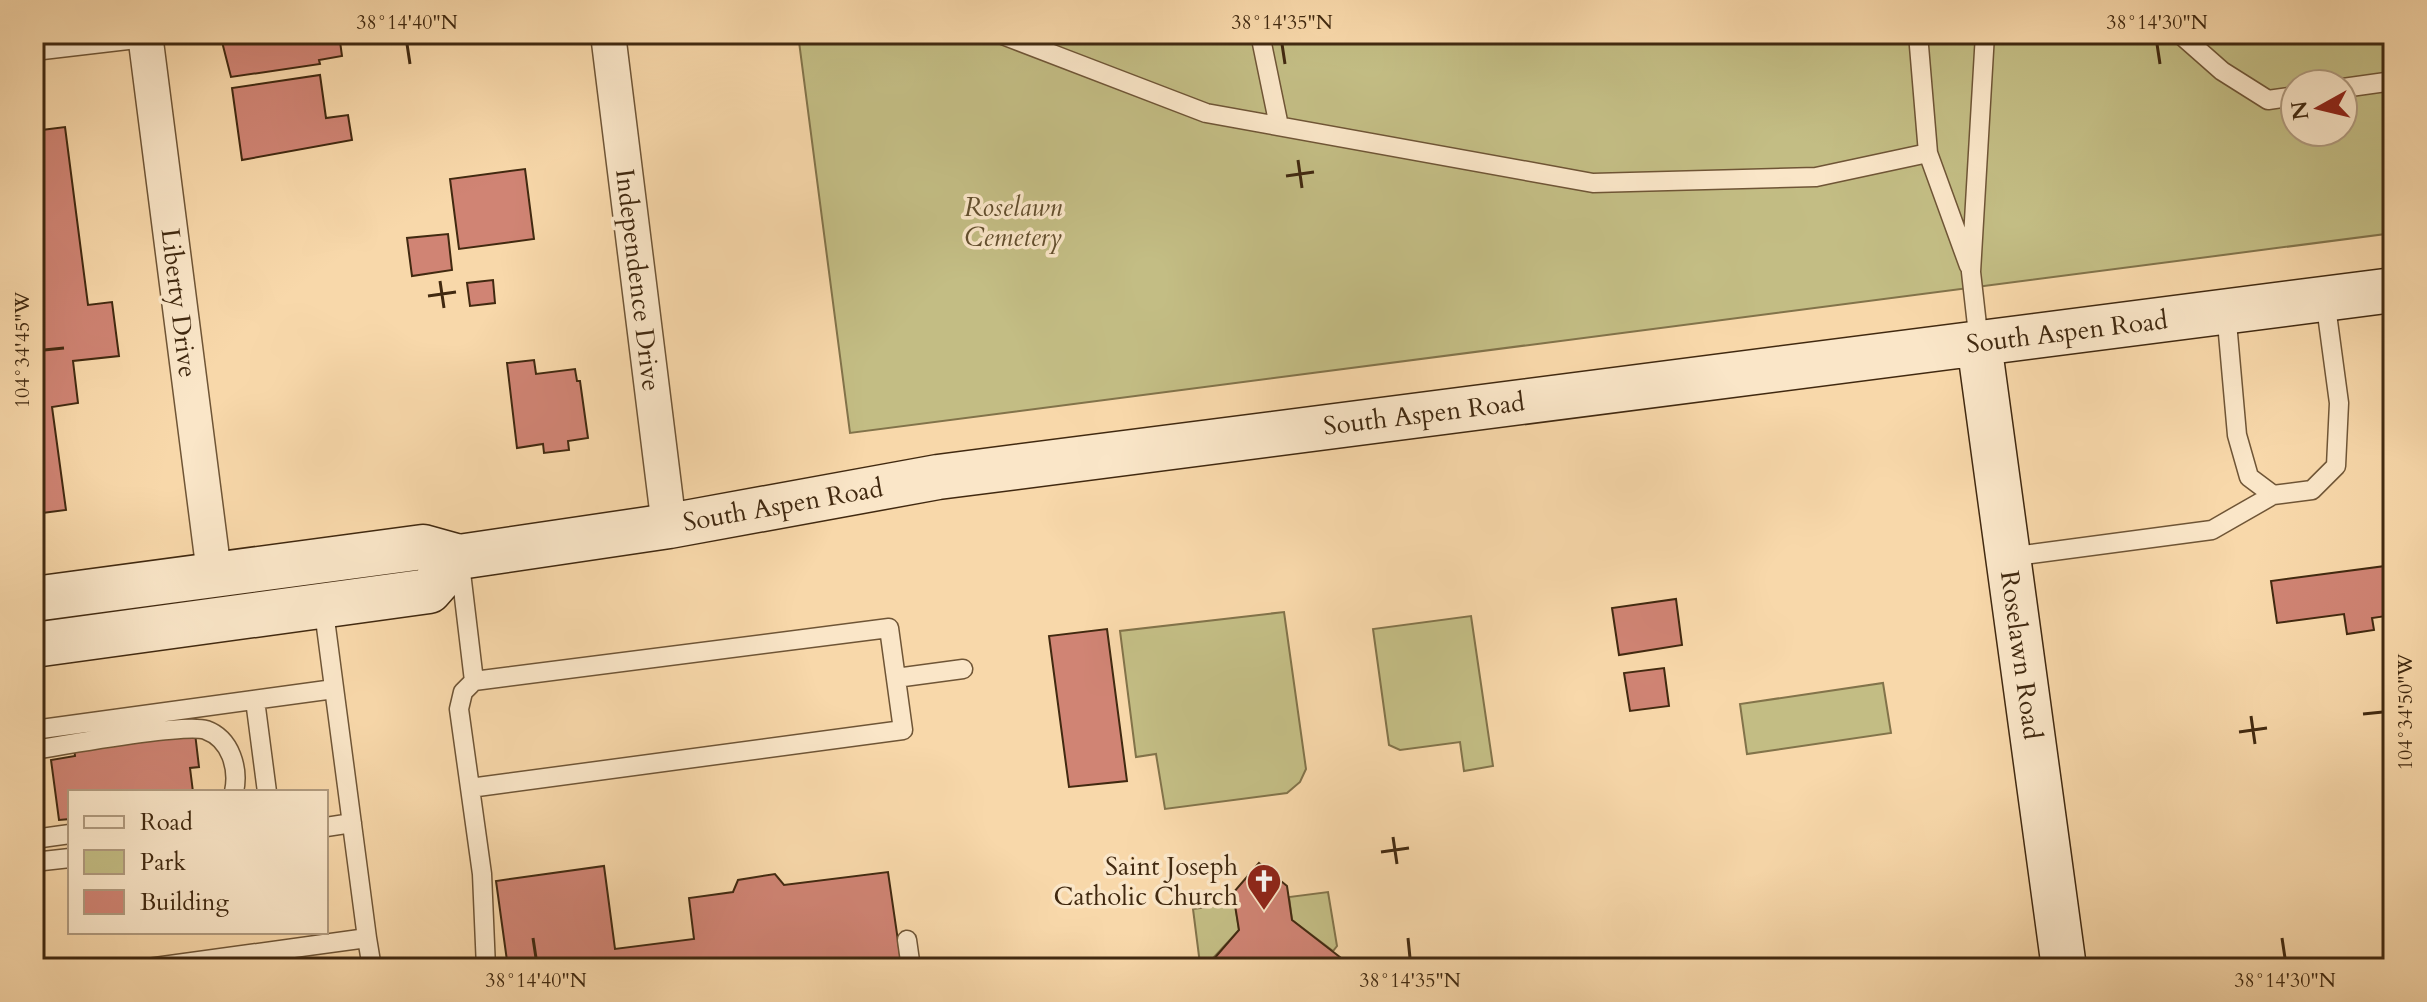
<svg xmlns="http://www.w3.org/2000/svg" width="2427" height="1002" font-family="Cardo,serif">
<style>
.green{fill:#c3bd84;stroke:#82734a;stroke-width:2;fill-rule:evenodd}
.building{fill:#d08474;stroke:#412910;stroke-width:2}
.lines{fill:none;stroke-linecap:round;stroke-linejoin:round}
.lane-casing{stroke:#6f5536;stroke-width:21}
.street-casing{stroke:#6f5536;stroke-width:37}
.secondary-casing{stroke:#412910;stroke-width:47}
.lane{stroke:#fae6c8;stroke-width:18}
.street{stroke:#fae6c8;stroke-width:34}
.secondary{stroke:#fae6c8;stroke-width:44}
.ticks{fill:none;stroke:#412910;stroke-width:3}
.labels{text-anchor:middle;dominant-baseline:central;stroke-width:7;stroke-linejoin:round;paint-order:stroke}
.park-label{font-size:26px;font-style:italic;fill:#624e2d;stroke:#fae6c8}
.street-label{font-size:26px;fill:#412910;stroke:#fae6c8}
.poi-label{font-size:26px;fill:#412910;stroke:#fae6c8;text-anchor:end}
.neatline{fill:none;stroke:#412910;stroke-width:3}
.ticks-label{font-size:20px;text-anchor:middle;fill:#412910}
</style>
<rect width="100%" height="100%" fill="#f8d8aa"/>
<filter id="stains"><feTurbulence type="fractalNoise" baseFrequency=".0025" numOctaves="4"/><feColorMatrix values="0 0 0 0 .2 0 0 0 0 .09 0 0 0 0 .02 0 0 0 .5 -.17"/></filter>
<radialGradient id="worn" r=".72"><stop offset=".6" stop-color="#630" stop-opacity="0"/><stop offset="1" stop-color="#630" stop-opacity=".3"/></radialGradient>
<path class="green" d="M798,34h1595v199l-1543,200zM2295,84h48v48h-48z
M1284,612l22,157 -6,13 -13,11 -122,16 -9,-55 -20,3 -16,-126z
M1471,616l22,150 -29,5 -4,-29 -60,8 -11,-5 -16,-116z
M1883,683l8,50 -144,21 -7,-50z
M1328,892l9,54 -4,5 -41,-31 -3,-23z
M1235,903l4,27 -35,38 -4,-4 -7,-55z"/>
<path class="building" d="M220,34h119l3,22 -23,4 1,4 -89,13z
M320,75l6,43 22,-3 4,25 -110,20 -10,-72z
M65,127l23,178 24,-3 7,54 -46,5 5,42 -26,4 14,103 -32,4v-383z
M525,169l9,70 -75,10 -9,-70z
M448,234l4,36 -40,6 -5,-38z
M493,280l2,23 -25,3 -3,-23z
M534,360l2,14 39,-5 2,12h3l8,57 -20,3 1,9 -25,3 -1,-9 -26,4 -10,-85z
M2393,565v50l-21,3 2,12 -27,4 -3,-20 -67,9 -6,-42z
M1676,599l6,46 -63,10 -7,-47z
M1107,629l20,152 -58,6 -20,-151z
M1664,668l5,38 -39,5 -6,-38z
M195,733l4,34 -9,1 3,24h-123v27l-11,1 -8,-60 24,-4 -1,-8z
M1259,863l28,23 5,34 62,48h-148l33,-38 -6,-37z
M604,866l11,83 79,-10 -5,-41 44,-6 5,-12 37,-6 9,11 104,-13 14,96h-394l-12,-87z"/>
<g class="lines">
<g class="lane-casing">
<path id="lane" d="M1000,34l206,79 387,70 223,-6 112,-24
M1260,34l19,92
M1918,34l10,119 41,113
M2180,34l42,37 46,29 27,-4
M34,51l111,-13
M2343,88l50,-7
M2226,311l11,124 12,42 24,18 39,-5 24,-24 3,-63 -14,-104
M1979,343l-8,-71 14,-238
M2008,557l204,-27 61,-35
M460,564l14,117
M323,604l44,334
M896,678l67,-9
M255,700l12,92
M34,730l300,-41
M34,750c31,-5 150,-27 172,-20 25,9 33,39 28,62
M470,788l433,-58 -14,-102 -415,53 -11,11 -4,17 23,165 4,94
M326,827l26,-4
M34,839l36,-5
M34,862l36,-4
M907,940l4,28
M148,968l219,-30 5,30"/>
</g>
<g class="street-casing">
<path id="street" d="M145,34l69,539
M608,34l61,492"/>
</g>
<g class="secondary-casing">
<path id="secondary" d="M1979,343l85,625
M34,599l389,-52 36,10 210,-31 269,-49 1455,-187
M34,645l395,-54 30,-34"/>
</g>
<use href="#lane" class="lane"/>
<use href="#street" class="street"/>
<use href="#secondary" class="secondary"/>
</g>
<path class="ticks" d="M407,44l3,20M1282,44l3,20M2157,44l3,20M1298,160l4,28M1286,176l28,-4M440,281l4,27M428,296l28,-4M44,350l20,-2M2363,714l20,-2M2251,716l4,28M2239,732l28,-4M1393,837l4,27M1381,852l28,-4M533,938l3,20M1408,938l2,20M2282,938l3,20"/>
<defs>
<g id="church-pin" transform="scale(1.8)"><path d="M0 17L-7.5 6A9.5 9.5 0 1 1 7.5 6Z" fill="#8f2418" stroke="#fae6c8"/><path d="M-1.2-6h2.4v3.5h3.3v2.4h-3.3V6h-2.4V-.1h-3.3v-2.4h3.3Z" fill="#fff"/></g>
</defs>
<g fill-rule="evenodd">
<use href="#church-pin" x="1264" y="881"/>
</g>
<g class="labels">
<g class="park-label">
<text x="1013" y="207">Roselawn<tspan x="1013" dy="30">Cemetery</tspan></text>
</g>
<g class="street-label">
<text transform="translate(638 280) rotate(83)">Independence Drive</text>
<text transform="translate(179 303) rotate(83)">Liberty Drive</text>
<text transform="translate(2067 332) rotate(-7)">South Aspen Road</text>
<text transform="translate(1424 414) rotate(-7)">South Aspen Road</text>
<text transform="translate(783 505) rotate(-10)">South Aspen Road</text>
<text transform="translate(2021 655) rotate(82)">Roselawn Road</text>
</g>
<g class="poi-label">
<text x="1238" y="866">Saint Joseph<tspan x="1238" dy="30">Catholic Church</tspan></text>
</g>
</g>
<rect width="2427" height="1002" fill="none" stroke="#f8d8aa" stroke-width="88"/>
<rect x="68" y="790" width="260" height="144" fill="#fae6c8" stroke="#b09a7e" stroke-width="2"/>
<rect x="84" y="816" width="40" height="12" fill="#fae6c8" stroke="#b09a7e" stroke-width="2"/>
<text x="140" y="830" font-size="24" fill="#412910">Road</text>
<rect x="84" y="850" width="40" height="24" fill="#c3bd84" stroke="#b09a7e" stroke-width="2"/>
<text x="140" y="870" font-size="24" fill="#412910">Park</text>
<rect x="84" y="890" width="40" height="24" fill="#d08474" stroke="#b09a7e" stroke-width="2"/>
<text x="140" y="910" font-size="24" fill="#412910">Building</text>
<g transform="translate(2319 108) rotate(262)"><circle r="38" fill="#fae6c8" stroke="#b09a7e" stroke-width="2"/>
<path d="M0-6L14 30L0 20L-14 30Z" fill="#8f2418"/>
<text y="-12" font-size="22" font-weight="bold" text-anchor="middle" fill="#412910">N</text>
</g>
<rect x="44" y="44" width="2339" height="914" class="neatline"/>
<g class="ticks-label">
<text x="407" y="29">38°14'40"N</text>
<text x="1282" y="29">38°14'35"N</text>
<text x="2157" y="29">38°14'30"N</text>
<text transform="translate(22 350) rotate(-90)" y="7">104°34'45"W</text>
<text transform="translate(2405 712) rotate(-90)" y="7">104°34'50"W</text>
<text x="536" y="987">38°14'40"N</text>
<text x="1410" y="987">38°14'35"N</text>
<text x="2285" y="987">38°14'30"N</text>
</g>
<rect width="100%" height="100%" filter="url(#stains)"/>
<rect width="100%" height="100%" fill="url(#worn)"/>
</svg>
